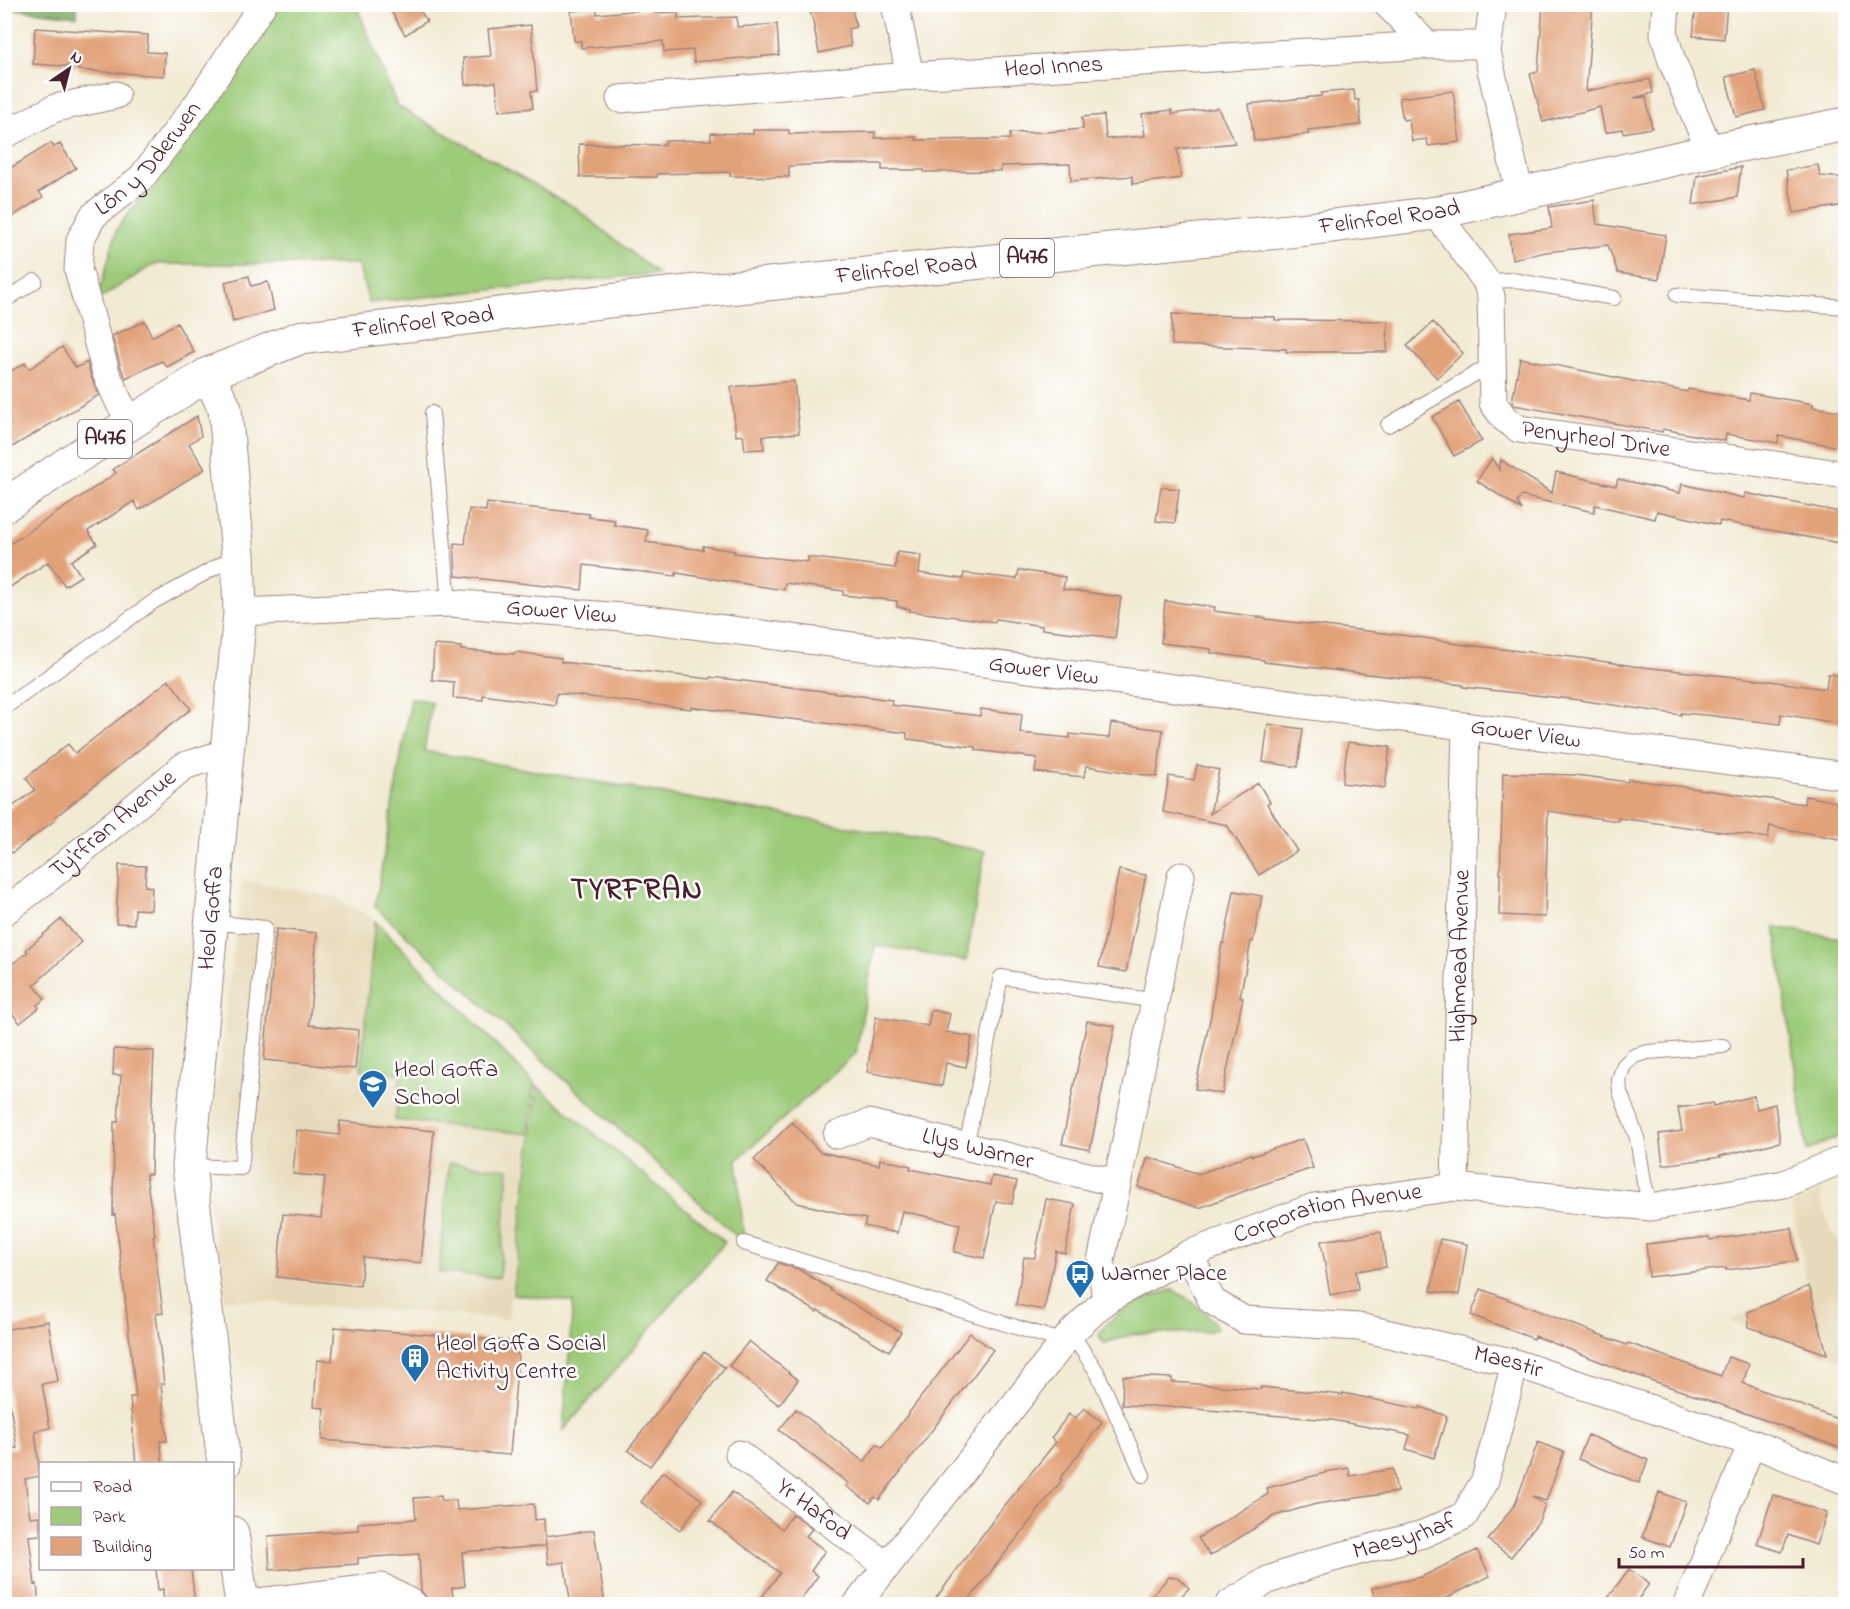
<svg xmlns="http://www.w3.org/2000/svg" width="1850" height="1609" font-family="'Indie Flower',sans-serif">
<style>
.built{fill:#e7daba}
.green{fill:#9dcb79;stroke:#747552;stroke-width:1.5}
.forest{fill:#7eaf69;stroke:#64674a;stroke-width:1.5}
.building{fill:#e2a279}
.lines{fill:none;stroke-linecap:round;stroke-linejoin:round}
.lane-casing{stroke:#9e847f;stroke-width:16}
.street-casing{stroke:#9e847f;stroke-width:29}
.secondary-casing{stroke:#9e847f;stroke-width:35}
.primary-casing{stroke:#9e847f;stroke-width:35}
.lane{stroke:#fff;stroke-width:14}
.street{stroke:#fff;stroke-width:27}
.secondary{stroke:#fff;stroke-width:33}
.primary{stroke:#fff;stroke-width:33}
.labels{text-anchor:middle;dominant-baseline:central;stroke-width:5;stroke-linejoin:round;paint-order:stroke}
.shield{fill:#fff;stroke:#80626b;stroke-width:1.5}
.shield-label{font-size:22px;font-weight:bold;fill:#4a1f2b}
.street-label{font-size:24px;fill:#4a1f2b;stroke:#fff}
.poi-label{font-size:24px;fill:#4a1f2b;stroke:#fff;text-anchor:start}
.district-label{font-size:30px;font-weight:bold;letter-spacing:1.5px;fill:#4a1f2b;stroke:#fff}
</style>
<rect width="100%" height="100%" fill="#fff"/>
<filter id="ink" filterUnits="userSpaceOnUse"><feTurbulence type="fractalNoise" baseFrequency=".0167" numOctaves="2"/><feDisplacementMap in="SourceGraphic" scale="12" xChannelSelector="R" yChannelSelector="G"/><feConvolveMatrix kernelMatrix="1 2 1 2 8 2 1 2 1" color-interpolation-filters="sRGB"/></filter>
<filter id="wash" filterUnits="userSpaceOnUse"><feTurbulence type="fractalNoise" baseFrequency=".008" numOctaves="4" result="noise"/><feDisplacementMap in="SourceGraphic" scale="24" xChannelSelector="R" yChannelSelector="G"/><feGaussianBlur stdDeviation="1.35" result="paint"/><feColorMatrix in="noise" values="0 0 0 0 0 0 0 0 0 0 0 0 0 0 0 0 0 1.4 0 .05"/><feComposite in="paint" operator="in"/></filter>
<g filter="url(#wash)">
<rect width="100%" height="100%" fill="#f2ead3"/>
<path class="built" d="M242,880l93,17 36,20 163,166 -26,236 -283,-20 -20,-115z
M1821,1190v11l10,31 14,14v115l-116,-41 79,-34 -17,-84z"/>
<path class="green" d="M281,4l75,1 41,101 177,101 84,67 -102,9 -187,20 -11,-39h-204l-57,36 20,-71 88,-119z
M411,698l21,4 -8,49 561,100 -19,110 -91,-16 -19,108 -119,107 7,83 -369,-336z
M375,921l159,162 -5,51 -134,-14 6,-46 -40,-5z
M1775,927l70,12v195l-38,17z
M537,1086l188,156 -162,189 10,-129 -60,-8z
M449,1163l60,6 -10,109 -60,-6z
M1172,1290c12,5 42,26 45,39l-10,3 -73,2 -29,9 -4,-3 -2,-6c15,-24 47,-37 73,-44z"/>
<path class="forest" d="M5,4l72,1v11l-72,-8z"/>
<g id="blocks">
<path class="building" d="M387,4h29l11,17 -22,14z
M808,4h43l5,23 -8,2 3,17 -32,7 -6,-32z
M1543,4h50l-7,87 64,-12 3,14 -19,5 12,-1 6,31 -29,5 -1,-4 -17,4 -5,-26 -57,15 -13,-48 8,-2z
M1696,4h31l-3,35 -31,-3z
M597,9v5l58,-5v4l23,-1v7l59,-2v10l40,-3 2,31 -85,7 -1,-12 -29,2 -1,-11 -82,7v-7h-7l-3,-30z
M531,25l6,66h-6l2,17 -34,3 -3,-29 -31,3 -2,-27 28,-2 -3,-27z
M35,28l113,7 -1,17 18,1 -1,23 -86,-6 1,-3 -46,-3z
M1755,70l10,40 -29,7 -10,-40z
M1354,90l1,10h4l2,25 -53,5 1,4 -55,7 -5,-37 72,-8v-3z
M1453,91l7,51 -32,4 -1,-7 -15,2 -3,-22 -6,1 -4,-22z
M1218,108l17,35 -58,6 4,29 -48,6 -1,-8 -61,5 -1,-17 -69,2v5l-77,1v-2h-42v-6h-51l-42,2v11l-59,-1v-4l-73,2v3h-77l-1,-33 86,1v-4l46,-1v-7l42,1v-4h36v4l86,-2v6l41,-1v3l94,-1v-6l36,-1 37,-3 -1,-12 22,-2 2,24 39,-3 -3,-22 30,-4v4z
M51,143l3,4 6,-3 16,24 -37,24 4,5 -39,25v-50z
M1818,165l2,11 25,2v27l-51,8 -8,-43z
M1741,167l-4,30 -44,8 4,-29z
M1594,200l3,24 69,11 -7,44 -41,-6 -10,-28 -62,7 -34,7 -3,-25 43,-6 -3,-21z
M249,276l2,10 17,-4 6,28 -41,12 -8,-40z
M1172,314l103,3v3l113,1 -1,31h-101v-3l-114,-4z
M145,321l7,16 25,-14 17,29 -27,15 -5,-6 -36,17 -5,-10 -9,-32z
M1433,322l30,31 -26,25 -30,-32z
M62,347l14,21 11,-6 5,17 7,16 -95,57v-77l21,-12 4,6z
M1520,358l167,34 1,-3 61,11 1,-7 63,11v3l32,5 -6,35 -60,-11 -1,7 -52,-9 -1,7 -62,-12 -1,3 -148,-27 -2,-3z
M794,381l5,52 -36,3 1,13 -19,1 -2,-15 -7,1 -5,-49z
M1459,402l23,39 -28,15 -22,-39z
M197,416l4,20 -12,8 16,25 -66,41 -5,-9 -46,30 9,13 -26,17 10,15 -16,10 -17,-24 -44,29v-43l112,-75 -3,-4z
M1492,458l7,12 2,-10 51,33 4,-21 60,14 2,-7 62,14 2,-9 62,14 1,-5 100,20v31l-125,-23 -1,4 -62,-14 -2,8 -60,-14 -1,7 -73,-16 -4,6 5,8 -45,-29z
M1161,487l18,2 -4,34 -19,-2z
M487,503l102,11v3l26,3 -1,5 34,5 -2,12 57,8v-4l32,5 -1,2 74,9v-5l87,11 2,-16 24,3 -2,18 44,6 1,-6 53,6 2,-9 46,7 -2,12 58,8 -6,41 -73,-9v-3l-46,-7 -1,3 -86,-11 1,-2 -13,-2v-6l-54,-6v-4l-58,-8 -1,7 -108,-17v3l-92,-11 -2,25 -126,-14 -2,-33 11,1 4,-35 17,2z
M1165,601l50,6 -1,4 52,7v1l159,19 25,4v1l131,15 52,8 130,14 63,9 2,-15 17,2v33l-2,15 -62,-10 -1,10 -74,-9 -25,-2v2l-102,-15 -116,-13v-2l-199,-23v-2l-53,-7v-4l-50,-6z
M434,645l27,2v3l53,4 1,-2 46,6v4l149,17v-2l26,3 156,20 -1,5 89,11 1,-7 41,5 -2,19 50,5v-4l39,4 2,-15 52,7 -6,47 -71,-11 -2,11 -49,-5 2,-14 -61,-8v-3l-69,-8v-6l-216,-26v2l-134,-16 -2,12 -72,-10v5l-30,-2 1,-16 -22,-2z
M169,680l22,29 -46,36 -91,73 1,2 -43,33 -8,-9v-31l31,-23 -9,-12 42,-34 7,9z
M1268,724l35,5 -5,38 -35,-5z
M1348,742l42,5 -5,41 -43,-5z
M1197,765l22,5 -9,44 48,-31 12,19 -3,2 30,47 -38,24 -32,-50 -64,-13 6,-36 25,4z
M1503,773l73,2 52,7v-3l176,25 1,-8 32,6v5l8,2v31l-75,-14 -2,12 -149,-20 -1,3 -70,-10 -3,106 -46,-2z
M119,865l27,1 -1,20 7,1 -1,23 -16,-1 -1,15 -18,-1z
M1119,870l27,5 -20,97 -27,-5z
M1234,891l28,5 -9,46 -2,-1 -11,56 3,1 -5,23 -16,73 -27,-5 16,-74 7,-50 4,-22h2z
M61,919l20,23 -47,43 11,14 -8,6 2,3 -19,15 -16,-19v-34l24,-18 -2,-2z
M276,929l41,4 -8,92 50,5 -4,39 -91,-9z
M931,1010l19,4 -4,18 26,5 -6,30 -20,-4 -4,23 -75,-14 9,-55 52,9z
M1087,1021l28,5 -25,124 -28,-6z
M114,1049l40,2 -3,72h1l-1,51h-5l9,62h-2l10,77 -7,1 8,70h-3l6,57h-7l3,23h-27l-6,-67h6l-16,-143 -5,-40 -2,1 1,-93h4l3,-47h-8z
M1754,1096l3,13 18,-5 5,38 -60,14 1,1 -58,8 -4,-31 23,-3 -4,-23 35,-5v3z
M340,1121l94,10 -13,132 -58,-6 -3,29 -83,-9 6,-63 38,4 4,-41 -32,-3 4,-44 42,5z
M792,1122l28,30 59,13 1,-6 31,7 -1,3 80,16 2,-9 25,5 -5,23 -16,-3 -12,57 -30,-6 6,-28 -58,-13 -5,22 -33,-7 2,-7 -69,-16 -43,-43z
M1303,1139l10,29 -52,17 -62,23 -61,-21 10,-30 51,17 52,-20 1,2z
M1046,1199l29,5 -10,49 -9,-2 -12,59 -28,-5 8,-48 11,1z
M1792,1228l5,33 -71,9v-2l-77,9 -3,-33 63,-7 1,3z
M1381,1232l5,35 -30,4 2,19 -28,5 -9,-54z
M1440,1239l27,5 -8,51 -28,-4z
M778,1263l20,6 33,20 -1,1 71,42 -12,19 -71,-41 -1,2 -50,-31z
M1809,1286l18,68 -78,-27 -1,-15z
M1481,1289l146,56 1,-2 93,33 7,-19 21,7 -6,19 102,39v28l-69,-26 -157,-55 -84,-33 -1,3 -63,-24z
M48,1321l10,60 -16,3 8,44 -15,3 5,45 -15,3 5,38 10,-1v19l-11,1 6,49 2,-1 2,21h-33l-2,-155 13,-2 -12,-74h4l-5,-22v-22z
M335,1327l184,15 -9,113 -188,-15 2,-32 -10,-1 3,-47 15,1z
M970,1333l23,17 -114,150 -4,-3 -5,6 -24,-17 2,-3 -69,-53 17,-21 68,53 13,-18 5,4z
M749,1341l49,39 -19,25 -50,-39z
M704,1352l21,16 -75,98 -22,-16z
M1123,1376l49,2v4l89,7v-2l82,8v-2l76,16 1,-2 27,9 -13,42 -28,-9 4,-14 -78,-15 -161,-13 -49,-2z
M1084,1408l18,14 -42,57 2,1 -97,125h-34l66,-90 59,-73 -5,-4 18,-24 6,5z
M1588,1435l60,25 -9,23 -61,-24z
M1538,1442l26,10 -18,49 -14,-5 13,9 -6,16 -28,36 -23,-17 27,-36z
M1349,1468l1,8 43,-7 4,23 -81,12 -42,12 -64,40 -12,-18 70,-44 -1,-6 58,-15v-1z
M663,1471l39,29 -22,30 -39,-28z
M732,1492l50,37 11,-15 19,15 -6,7 19,15 -14,20 7,5 -21,29h-41l24,-32 -70,-52z
M1659,1492l27,10 -16,45 -28,-10z
M1773,1495l54,18 -11,32 -28,-10 -6,17 -25,-8z
M441,1496l1,5 14,-1 1,10 77,-6 1,16 9,-1 1,18 49,-7 11,75h-34l-7,-43 -16,2 -3,-27 1,9 -84,6 3,34 -13,2 1,10 -25,2 -7,-9 -2,-37 -61,4v6l-88,6 -2,-34 90,-6v-7l58,-4 -2,-21z
M1477,1550l13,26 -57,29h-57l-4,-17 49,-11z
M156,1569h35l4,36h-31l-1,-16 -5,1z
M1629,1569l20,15 -15,21h-32z
M1169,1577h8l12,11 -16,17h-30z"/>
</g>
</g>
<g filter="url(#ink)">
<use href="#blocks" fill-opacity="0" stroke="#9e847f" stroke-width="1.5"/>
<g class="lines">
<g class="lane-casing">
<path id="lane" d="M1486,281l26,-1 102,18
M1677,295l169,12
M4,301l31,-20
M432,413l17,190
M1388,425l104,-61
M4,708l149,-106 83,-46
M966,1147l35,-170 155,24
M189,1166l52,2 24,-240 -53,-6
M1651,1207l-7,-25 -7,-44 -17,-46 -1,-13 5,-14 10,-9 14,-4 75,-6
M744,1243l320,99
M1071,1333l26,39 46,103"/>
</g>
<g class="street-casing">
<g id="street">
<path d="M895,4l15,72"/>
<path d="M1387,4l40,41"/>
<path d="M1493,4l-6,48 33,142"/>
<path d="M1666,4l-2,30 8,27 38,90"/>
<path id="s1" d="M620,99l290,-23 517,-31h61"/>
<path d="M4,135l51,-27 61,-13"/>
<path id="s2" d="M1436,213l50,68 5,15 2,107 12,16 14,10 327,46"/>
<path id="s3" d="M132,422l-12,-18 -14,-31 -28,-104 2,-29 13,-24 49,-39 56,-74 65,-99"/>
<path id="s4" d="M240,612l209,-9 198,16 1199,157"/>
<path id="s5" d="M4,912l46,-35 134,-111 44,-14"/>
<path id="s6" d="M837,1135l32,-12 248,60"/>
<path id="s7" d="M1455,1187l11,-460"/>
<path id="s8" d="M1189,1254l23,47 32,19 115,7 156,36 237,80 94,38"/>
<path d="M1106,1300l-5,-39 80,-385"/>
<path id="s9" d="M739,1454l148,112"/>
<path d="M242,1604l140,-17 31,17"/>
<path id="s10" d="M857,1604l214,-271 35,-33 83,-46 125,-47 141,-20 196,20 133,-23 62,-26"/>
<path id="s11" d="M1229,1604l39,-24 54,-19 101,-27 41,-18 21,-36 30,-117"/>
<path d="M1687,1604l65,-161"/>
</g>
</g>
<g class="secondary-casing">
<path id="secondary" d="M208,374l17,35 13,146 2,57 -51,554 35,298
M232,1533l10,71"/>
</g>
<g class="primary-casing">
<g id="primary">
<path id="s12" d="M4,506l70,-47 134,-85 91,-36 360,-43 649,-66 128,-16 274,-62 136,-27"/>
</g>
</g>
<use href="#lane" class="lane"/>
<use href="#street" class="street"/>
<use href="#secondary" class="secondary"/>
<use href="#primary" class="primary"/>
</g>
</g>
<defs>
<g id="school-pin" transform="scale(1.5)"><path d="M0 17L-7.5 6A9.5 9.5 0 1 1 7.5 6Z" fill="#1f6fb2" stroke="#fff"/><path d="M0-5L7-2L0 1L-7-2ZM-4 1L0 2.5L4 1V4Q0 6-4 4Z" fill="#fff"/></g>
<g id="bus-pin" transform="scale(1.5)"><path d="M0 17L-7.5 6A9.5 9.5 0 1 1 7.5 6Z" fill="#1f6fb2" stroke="#fff"/><path d="M-5-6H5V4H4V6H2V4H-2V6H-4V4H-5ZM-3.5-4V0h7V-4ZM-3.5 1.2v1.5H-2V1.2ZM2 1.2v1.5H3.5V1.2Z" fill="#fff"/></g>
<g id="building-pin" transform="scale(1.5)"><path d="M0 17L-7.5 6A9.5 9.5 0 1 1 7.5 6Z" fill="#1f6fb2" stroke="#fff"/><path d="M-4-6H4V6H1V3H-1V6H-4ZM-2.5-4.3h1.7v1.8h-1.7ZM.8-4.3h1.7v1.8H.8ZM-2.5-1h1.7V.8h-1.7ZM.8-1h1.7V.8H.8Z" fill="#fff"/></g>
</defs>
<g fill-rule="evenodd">
<use href="#school-pin" x="373" y="1084"/>
<use href="#bus-pin" x="1080" y="1274"/>
<use href="#building-pin" x="415" y="1358"/>
</g>
<g class="labels">
<g class="shield">
<rect x="1000" y="239" width="54" height="38" rx="4.5"/>
<rect x="78" y="420" width="54" height="38" rx="4.5"/>
</g>
<g class="shield-label">
<text x="1027" y="258">A476</text>
<text x="105" y="439">A476</text>
</g>
<g class="street-label">
<text stroke="none"><textPath href="#s1" startOffset="435">Heol Innes</textPath></text>
<text stroke="none"><textPath href="#s3" startOffset="300">Lôn y Dderwen</textPath></text>
<text stroke="none"><textPath href="#s12" startOffset="1438">Felinfoel Road</textPath></text>
<text stroke="none"><textPath href="#s12" startOffset="952">Felinfoel Road</textPath></text>
<text stroke="none"><textPath href="#s12" startOffset="466">Felinfoel Road</textPath></text>
<text stroke="none"><textPath href="#s2" startOffset="322">Penyrheol Drive</textPath></text>
<text stroke="none"><textPath href="#s4" startOffset="322">Gower View</textPath></text>
<text stroke="none"><textPath href="#s4" startOffset="808">Gower View</textPath></text>
<text stroke="none"><textPath href="#s4" startOffset="1294">Gower View</textPath></text>
<text stroke="none"><textPath href="#s5" startOffset="140">Ty'rfran Avenue</textPath></text>
<text transform="translate(212 918) rotate(-85)">Heol Goffa</text>
<text stroke="none"><textPath href="#s7" startOffset="231">Highmead Avenue</textPath></text>
<text stroke="none"><textPath href="#s6" startOffset="146">Llys Warner</textPath></text>
<text stroke="none"><textPath href="#s10" startOffset="634">Corporation Avenue</textPath></text>
<text stroke="none"><textPath href="#s8" startOffset="358">Maestir</textPath></text>
<text stroke="none"><textPath href="#s9" startOffset="93">Yr Hafod</textPath></text>
<text stroke="none"><textPath href="#s11" startOffset="189">Maesyrhaf</textPath></text>
</g>
<g class="poi-label">
<text x="394" y="1070">Heol Goffa<tspan x="394" dy="28">School</tspan></text>
<text x="1101" y="1274">Warner Place</text>
<text x="436" y="1344">Heol Goffa Social<tspan x="436" dy="28">Activity Centre</tspan></text>
</g>
<g class="district-label">
<text x="637" y="891">TYRFRAN</text>
</g>
</g>
<rect width="1850" height="1609" fill="none" stroke="#fff" stroke-width="24"/>
<rect x="39" y="1462" width="195" height="108" fill="#ffffff" stroke="#b7a5aa" stroke-width="1.5"/>
<rect x="51" y="1482" width="30" height="9" fill="#ffffff" stroke="#b7a5aa" stroke-width="1.5"/>
<text x="93" y="1492" font-size="18" fill="#4a1f2b">Road</text>
<rect x="51" y="1507" width="30" height="18" fill="#9dcb79" stroke="#b7a5aa" stroke-width="1.5"/>
<text x="93" y="1522" font-size="18" fill="#4a1f2b">Park</text>
<rect x="51" y="1537" width="30" height="18" fill="#e2a279" stroke="#b7a5aa" stroke-width="1.5"/>
<text x="93" y="1552" font-size="18" fill="#4a1f2b">Building</text>
<g transform="translate(69 69) rotate(35)" stroke="#ffffff" stroke-width="4.5" paint-order="stroke">
<path d="M0-4.5L10 22L0 15L-10 22Z" fill="#4a1f2b"/>
<text y="-9" font-size="16" font-weight="bold" text-anchor="middle" fill="#4a1f2b">N</text>
</g>
<path d="M1619 1558v9h184v-9" fill="none" stroke="#4a1f2b" stroke-width="3"/>
<text x="1628" y="1558" font-size="18" fill="#4a1f2b" stroke="#ffffff" stroke-width="4.5" paint-order="stroke">50 m</text>
</svg>
